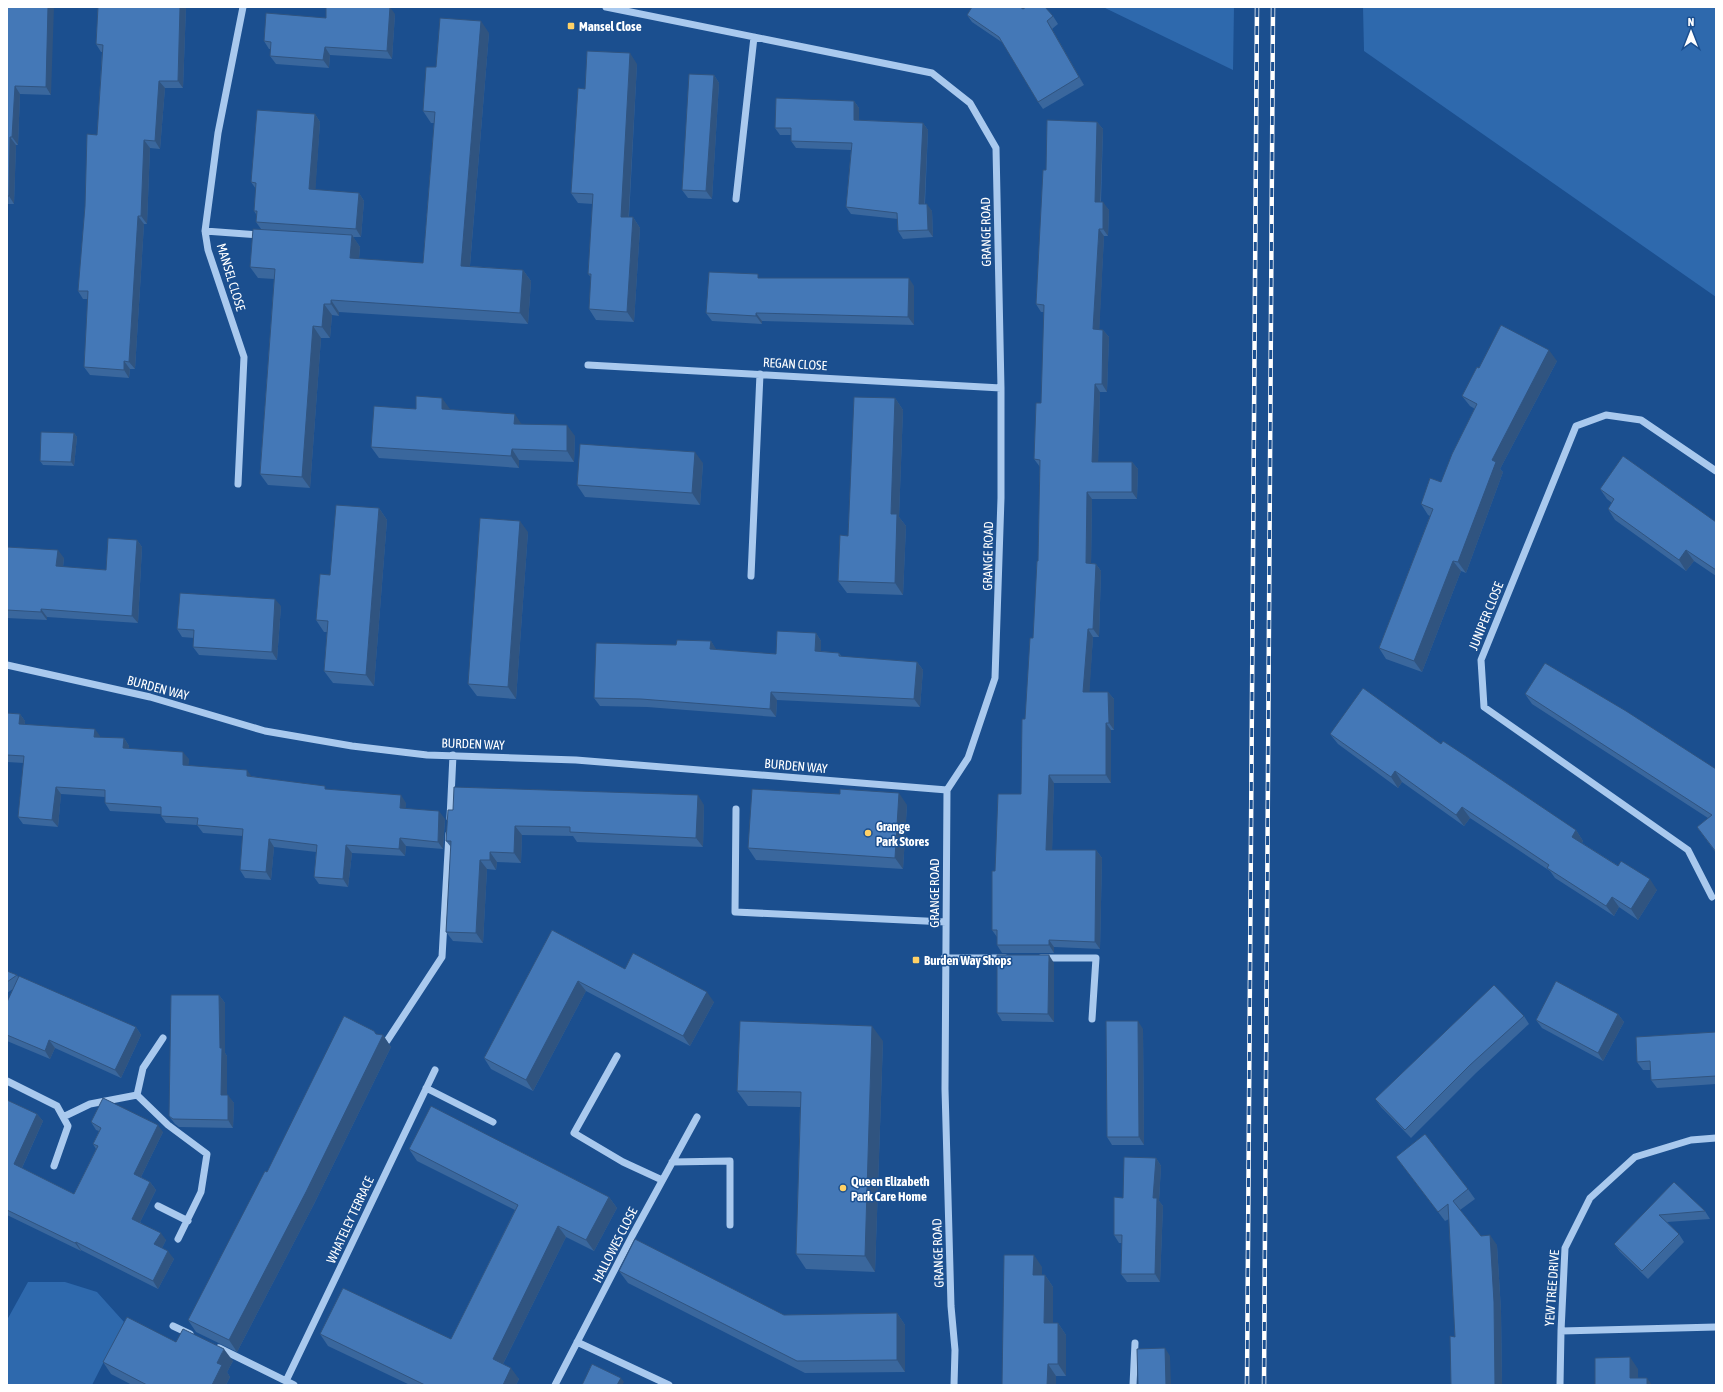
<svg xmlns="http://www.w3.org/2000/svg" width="1723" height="1392" font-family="'Asap Condensed',sans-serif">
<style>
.green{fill:#2e69ad}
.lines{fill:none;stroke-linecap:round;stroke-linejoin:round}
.minor{stroke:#a9c9ee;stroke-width:7}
.rail-casing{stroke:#fff;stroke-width:4.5}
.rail{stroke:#1b4f8f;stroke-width:3;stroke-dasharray:9;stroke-linecap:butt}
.wall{fill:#3a679d}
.shaded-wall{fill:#305480}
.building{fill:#4478b7;stroke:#305480}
.poi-dot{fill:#ffd166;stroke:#1b4f8f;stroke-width:1.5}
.labels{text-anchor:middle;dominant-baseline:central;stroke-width:3;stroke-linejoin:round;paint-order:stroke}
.poi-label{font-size:13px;font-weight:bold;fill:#fff;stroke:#1b4f8f;text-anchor:start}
.street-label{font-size:13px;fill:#fff;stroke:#1b4f8f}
</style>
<rect width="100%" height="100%" fill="#1b4f8f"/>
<path class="green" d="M1103,7h131l-1,63z
M1363,7h353v290l-352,-246z
M28,1282h37l32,10 27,30 -32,63h-85v-65z"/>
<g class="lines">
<path class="minor" d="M606,7l326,66 38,30 26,45 5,240v110l-6,180 -27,80 -21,32 -2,299 6,217 4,44 -1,35
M736,199l18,-162
M205,231l56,4
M588,365l413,23
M238,484l6,-127 -36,-107 -3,-19 13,-98 25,-126
M751,576l9,-202
M7,665l143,32 115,34 87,15 75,9 149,5 371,30
M736,809l-1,103 211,10
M450,818l3,-63
M1712,897l-24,-47 -204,-143 -3,-47 95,-234 30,-11 35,5 75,51
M944,958h61
M1041,958h55l-4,61
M387,1041l55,-84 7,-123
M617,1056l-43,77 49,29 39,18
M7,1081l50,25 11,20 -14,40
M426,1088l67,34
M137,1095l6,-27 20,-30
M63,1117l27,-13 47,-9 31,30 39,29 -6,38 -23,47
M672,1162l58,-1v64
M158,1206l30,15
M173,1326l17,8
M1561,1331l155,-4
M577,1342l92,43
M219,1348l75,37
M286,1381l149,-311
M555,1385l77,-149 65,-119
M1133,1385l2,-42
M1560,1385l1,-54 4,-83 25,-50 45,-41 56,-17 25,-2"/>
<g class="rail-casing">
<path id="rail" d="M1247,1385l10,-1378
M1264,1385l9,-1378"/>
</g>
<use href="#rail" class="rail"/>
</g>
<path class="wall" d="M7,7l44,88 -31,-1 -2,51h-2l-2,59h-7z
M98,7h88l-3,81h-18l-5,61 -10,-1 -3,76h-3l-9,145h-5l-1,9 -39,-3 -6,-8 4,-68h-5l-5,-8 19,-156 5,-83h-1l-5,-8z
M1023,9l30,7 5,8 -6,5 32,56 -41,24 -5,-7 -35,-59 -31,-21 -5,-7z
M395,14l-3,45 -62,-4 -1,13 -53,-4 -6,-8 1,-7h-2l-5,-8 62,-23z
M489,33l-19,233 53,4 8,11 -3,43 -189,-12v4l-7,-1 -2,23h-9l-11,150 -42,-3 -8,-11 14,-195 -16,-1 -8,-11 11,-38 -5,-7v-8l-2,-3 2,-22 -5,-7 64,-68 5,8 -5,68 44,3 5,8 -3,36h-8l7,10 -1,12 64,4 11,-140h-3l-8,-12 13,-44z
M637,64l-8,153h4l7,11 -6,94 -38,-2 -7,-11 2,-32 -3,-3 5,-70 -15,-1 -7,-10 14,-104z
M714,75l5,8 -7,116 -24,-1 -6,-8z
M854,101l5,7v12l64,3 5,7 -3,74 7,7 1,26 -30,2 -5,-8v-12l-47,-5 -5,-7 5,-57 -55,-2 -5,-7v-6h-11l-5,-7z
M1097,122l6,7 -2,73 8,8 -1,26h-4l-5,94h4l6,7 -2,55h-7l-2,70h34l6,7 -1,30h-45l-1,64 5,1 5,7 -2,66h-6l-4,55h19l6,7v31h-3v53h-57l-2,67h44l6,8 -2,91 -46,-2v6h-52l-5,-8v-8l-5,-7 3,-59 26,-77 4,-75 8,-81 5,-77 2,-94 -6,-8 7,-56 3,-91h-3l-5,-8 10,-134z
M761,278l153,8v39l-152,-4v3l-50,-3 -6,-8z
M1557,361l-57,108 3,3 -37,101 -5,-2 -39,101 -36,-13 -7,-11 51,-132 -2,-1 -7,-11 20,-22 34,-73 -5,-3 -8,-10 17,-28z
M895,398l8,12 -4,107 7,9 -3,69 -56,-2 -9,-12 10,-45z
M416,409h34l72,15 53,12 -1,26 -55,-2v8l-140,-10 -8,-11z
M74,433l3,4 -3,29 -31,-1 -3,-4z
M703,463l-3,42 -115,-8 -8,-12z
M1600,489l116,33v54l-22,-15 -8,10 -71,-51 -7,-11 4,-6 -5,-4z
M379,508l8,12 -13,166 -41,-3 -9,-12 3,-39h-3l-8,-12 14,-45z
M528,532l-12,167 -39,-3 -9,-12z
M137,540l5,7 -4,76 -91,-6v3l-40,-2v-71l57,11 -1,9 43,3z
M281,606l-4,54 -78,-5 -6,-8 1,-9 -12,-1 -5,-8z
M816,633l5,8v10l18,2 3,4 75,5 6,8 -3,37 -143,-7 -1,17 -129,-10 -47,-1 -6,-8 82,-53 35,-4 5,9 60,4z
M1525,694l191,75v84l-19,-26 11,-9 -176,-114z
M7,713l13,1 5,7v3l75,12v2h24l5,8v2l60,11 -1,6 218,38 -1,6 40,10 -2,30 -37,-3 -1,10 -53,-3 -4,34 -29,-3 -5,-7 2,-25 -42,-5 -3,33 -26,-2 -5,-8 3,-34 -40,-3 -6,-8 -31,-2 -5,-7v-2l-51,-3 -5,-8v-6l-44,-3 -3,33 -35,-3 -5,-7 6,-54 -17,-1z
M1330,734l111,10 135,86 7,11 -1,2 75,47 -19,30 -19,-13 -5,9 -59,-38 -5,-7 -80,-53 -6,8 -62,-44 -4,6 -60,-44z
M840,794l67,11 -4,64 -147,-9 -8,-12z
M704,805l-1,42 -126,-5 -4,-6 -51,-1 -1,28 -24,-1 -1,8 -9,-1 -4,74 -30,-2 -7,-9 5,-85 -5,-6 7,-31z
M552,930l73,39 89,33 -24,44 -104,-55 -53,100 -42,-22 -7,-11z
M1054,963v59l-52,-1 -5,-8z
M7,971l10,4 1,2 118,50 5,8 -20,43 -66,-30 -5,11 -43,-18v-39l6,-13 -6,4z
M219,995l6,8v50l2,3v39l7,8 -1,25 -54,-1 -4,-3 -6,-8z
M1618,1014l6,8 -21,39 -61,-33 -6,-8z
M1524,1016l5,8 -53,49 -65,65 -30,-31 -6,-8z
M1143,1029l1,116h-32l-5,-8z
M1716,1032v52l-59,4 -6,-8v-10h-8l-6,-8z
M376,1034l7,1 8,12 -77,157 -77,148 -41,-20 -8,-12 79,-148z
M883,1041l-8,231 -69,-3 -10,-15 4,-147 -52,-1 -11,-15z
M7,1100l30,14 6,7 -21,47 52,26 22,-45 -3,-5 6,-13 -3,-1 -5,-8 72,10 -22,45 9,5 6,8 -16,32 26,18 -4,8 12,11 -16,30 -77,-39v1l-74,-36z
M409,1149l200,48 8,11 -23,43 -28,-14 -63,127 16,15 -3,6h-106l-82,-39 -8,-12 131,5 64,-129 -98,-49z
M1396,1157l72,32 7,10 -15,11 21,26 16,9 4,66 1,74 -47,-48 -6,-118 -4,2z
M1156,1158l5,8 -2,35 4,5 -3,76h-33l-6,-8 1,-31h-3l-5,-8 9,-37z
M1674,1182l31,29 5,8 -43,3 12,12 5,8 -36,37 -28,-27 -6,-8z
M1042,1267v8h3l8,12v36h5l8,12v41h-10v9h-54z
M619,1271l165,44 113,-2 8,12v47l-100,1 -177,-90z
M176,1342l57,19 -6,11 3,5 -4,8h-94l-21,-11 -8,-12z"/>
<path class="shaded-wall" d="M48,7h6l-3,88 -5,-8z
M180,7h6l-3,81 -5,-7z
M390,7l5,7 -3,45 -5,-8z
M481,21l8,12 -20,244 -8,-11z
M1047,21l5,8 32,56 -5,-8z
M325,47l5,8 -1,13 -6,-8z
M630,53l7,11 -9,163 -7,-10z
M714,75l5,8 -7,116 -6,-8z
M159,81l6,7 -5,61 -5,-8z
M15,86l5,8 -2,51 -6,-8z
M854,101l5,7v19l-5,-7z
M315,114l5,8 -5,75 -6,-8z
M1097,122l6,7 -3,80 -5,-7z
M923,123l5,7 -4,81 -5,-7z
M10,137l6,8 -2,59 -5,-8z
M144,140l6,8 -3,76 -6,-8z
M359,193l5,8 -3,36 -5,-8z
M1103,202l6,8 -1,26 -5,-7z
M927,204l5,7 1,26 -5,-7z
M138,216l6,8 -9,145 -6,-7z
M633,217l7,11 -6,94 -7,-10z
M1099,229l5,7 -5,101 -6,-8z
M352,235l8,12 -2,23 -8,-12z
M523,270l8,11 -3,43 -8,-11z
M909,278l5,8v39l-6,-8z
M331,300l8,12v4l-8,-12z
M324,304l8,11 -2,23 -8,-11z
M756,313l6,8v3l-6,-8z
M313,326l8,12 -11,150 -8,-11z
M1103,330l6,7 -2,55 -5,-8z
M1549,350l8,11 -57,108 3,3 -37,101 -8,-11 34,-102z
M124,361l6,8 -1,9 -5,-8z
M1095,384l5,8 -2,77 -6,-7z
M442,398l8,11h-8z
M895,398l8,12 -4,107 7,9 -3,69 -8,-12 -4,-69z
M515,414l7,11 -8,-1z
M567,425l8,11 -1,26 -7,-11z
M74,433l3,4 -3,29 -3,-4z
M512,449l7,11v8l-8,-12z
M695,452l8,11 -3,42 -8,-12z
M1132,462l6,7 -1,30 -5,-7z
M1087,492l5,7 -1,72 -5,-8z
M379,508l8,12 -13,166 -8,-11z
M520,521l8,11 -12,167 -8,-12z
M137,540l5,7 -4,76 -6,-7z
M58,550l6,8 -2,16 -6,-8z
M1686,550l8,11 -8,10 -7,-11z
M1453,561l8,10 -39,101 -8,-11z
M1096,564l5,7 -2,66 -6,-8z
M275,599l6,7 -4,54 -5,-8z
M41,609l6,8v3l-6,-8z
M1088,629l5,8 -4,63 -6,-8z
M816,633l5,8v18l-6,-8z
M711,641l5,8v8l-6,-8z
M917,662l6,8 -3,37 -6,-8z
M771,692l6,8 -1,17 -6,-8z
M1108,692l6,7v31l-5,-7z
M20,714l5,7 -1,11 -5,-8z
M1106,723l5,7v53l-5,-8z
M95,729l5,7v9l-6,-8z
M124,738l5,8 -1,10 -5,-8z
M183,752l6,7 -1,13 -5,-7z
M247,770l5,7 -5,-1z
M1395,771l7,11 -4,6 -7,-11z
M1049,775l5,8 -2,74 -6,-7z
M56,787l5,7 -3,33 -6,-7z
M899,793l8,12 -4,64 -8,-11z
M401,795l5,8 -1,13 -5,-8z
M698,795l6,10 -1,42 -7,-9z
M1462,807l8,11 -6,8 -8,-11z
M439,811l6,8 -2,30 -5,-7z
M515,826l7,9 -1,28 -7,-10z
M1576,830l7,11 -4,6 -7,-10z
M400,838l6,8 -1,10 -6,-7z
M269,839l5,8 -3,33 -5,-8z
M346,845l6,8 -4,34 -5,-8z
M1096,850l6,8 -2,91 -5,-7z
M490,852l7,10 -1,8 -6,-10z
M480,860l7,9 -4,74 -7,-10z
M1650,879l7,11 -19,30 -7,-11z
M1612,897l7,10 -5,9 -8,-10z
M1049,940l5,7v6l-5,-8z
M1049,955l5,8v59l-6,-8z
M578,981l8,10 -53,100 -7,-11z
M707,992l7,10 -24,44 -7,-10z
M219,995l6,8v50l2,3v47l-6,-8z
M1618,1014l6,8 -21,39 -5,-8z
M1138,1021l5,8 1,116 -5,-8z
M872,1026l11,15 -8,231 -10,-16z
M136,1027l5,8 -20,43 -6,-8z
M383,1035l8,12 -77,157 -77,148 -8,-12z
M49,1040l6,8 -5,11 -5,-8z
M228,1095l6,8 -1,25 -5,-8z
M37,1114l6,7 -23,51 -6,-8z
M158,1125l5,7 -24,49 -5,-7z
M1156,1158l5,8 -2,35 4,5 -3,76 -5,-8 -2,-76z
M150,1182l6,8 -18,36 -6,-7z
M609,1197l8,11 -23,43 -8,-11z
M558,1226l8,11 -66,133 -7,-11z
M161,1233l5,7 -6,12 -6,-8z
M1490,1235l7,10 4,66 1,74h-7z
M76,1242l5,8v1l-6,-8z
M168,1251l6,8 -16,30 -5,-8z
M1034,1255l8,12v20l-9,-12z
M1045,1275l8,12v48l-9,-12z
M897,1313l8,12v47l-8,-12z
M1058,1323l8,12v41l-8,-12z
M1165,1348l5,8 1,29h-5z
M224,1349l9,12 -6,11 3,5 -4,8h-14l5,-22z
M1630,1357l8,12v16l-8,-7z
M1048,1364l8,12v9h-9z
M511,1368l8,11 -3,6h-13z
M621,1378l3,4 -2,3h-5z
M1647,1378l5,7h-5z"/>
<path class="building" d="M7,7h41l-2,80 -31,-1 -3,51h-2l-1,59h-2z
M98,7h82l-2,74h-19l-4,60 -11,-1 -3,76h-3l-9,146 -5,-1v9l-40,-3 4,-76h-10l7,-85 2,-72 10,1 6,-90 -7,-1z
M326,7h64l-3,44 -62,-4 -2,13 -53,-4 1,-14 -7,-1 2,-28 60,5z
M972,7h48l3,2 3,-2h19l8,9 -6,5 32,56 -41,25 -39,-65 -32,-22z
M440,18l41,3 -20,245 62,4 -3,43 -189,-13v4h-7l-2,23 -9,-1 -11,151 -42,-3 15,-205 -25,-2 3,-38 99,6 -2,23 73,5 12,-151 -12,-1 3,-44h10z
M587,51l43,2 -9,164h12l-6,95 -38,-3 2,-35h-3l5,-80 -22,-1 7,-105 7,1z
M689,74l25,1 -8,116 -24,-1z
M776,98l78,3v19l69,3 -4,81h8l1,26 -30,1 -1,-18 -51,-6 6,-64 -61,-2v-13h-16z
M257,110l58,4 -6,75 50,4 -3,36 -100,-7 1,-11h-3l2,-28 -5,-1z
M1047,120l50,2 -2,80h8v27h-4l-6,100 10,1 -1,54h-7l-3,78h40v30h-45l-1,71 10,1 -3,65h-5l-5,63h25l1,31h-3v52h-57l-3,75h50l-1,92 -46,-2v5h-52v-15h-5v-59h3l3,-77h23l1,-75h3l5,-81h3l4,-77h1l2,-101 -6,-1 2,-56h5l3,-98 -8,-1 7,-134h3z
M709,272l49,2v4h151l-1,39 -152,-4v3l-50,-3z
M1501,325l48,25 -57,110 4,2 -38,100 -5,-1 -39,100 -35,-13 54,-139 -12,-5 9,-26 11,4 11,-28 25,-50 -15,-8 15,-29 2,1z
M416,396l26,2v11l73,5 -1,10 53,1v26l-55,-2 -1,7 -140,-9 3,-41 42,3z
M854,397l41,1 -4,116h6l-2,69 -57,-2 2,-46 8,1z
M41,432l33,1 -3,29 -31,-1z
M580,444l115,8 -3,41 -115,-8z
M1623,456l93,66v48l-30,-20 -7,10 -71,-51 6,-10 -14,-10z
M336,505l43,3 -13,167 -42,-4 4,-50 -12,-1 4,-46 10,1z
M480,518l40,3 -12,166 -40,-3z
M108,538l29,2 -5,76 -91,-7v3l-34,-2v-63l51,3 -2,16 50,4z
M180,593l95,6 -3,53 -79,-5 1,-17 -17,-1z
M777,631l39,2 -1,18 24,2v3l78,6 -3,37 -143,-7 -1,17 -129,-10 -47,-1 2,-55 80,2 1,-5 34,1 -1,8 66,5z
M1545,663l81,48 90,58v83l-19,-25 15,-12 -187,-121z
M1363,688l78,56 2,-3 23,15 110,74 -4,7 46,29 3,-5 29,18 -19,30 -19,-12 -6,9 -59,-38 2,-3 -87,-58 -6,8 -61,-44 -4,6 -61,-43z
M7,713l13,1 -1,10 76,5 -1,8 30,1 -1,10 60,4v13l64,5v6l78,10v3l76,6 -1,13 39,3 -1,31 -38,-4 -1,11 -53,-4 -3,34 -29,-2 3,-32 -48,-6 -3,33 -26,-2 3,-41 -46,-4 1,-7 -37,-2v-9l-56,-4v-13l-49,-3 -4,33 -34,-3 6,-61 -17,-1z
M454,787l244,8 -2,43 -126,-6v-5l-55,-1 -1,27 -24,-1v8h-10l-4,73 -30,-1 5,-91h-5l2,-31h5z
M752,789l88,5v-5l59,4 -4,65 -147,-10z
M552,930l73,39 8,-16 74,39 -24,44 -105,-55 -52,99 -42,-22z
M997,955h52l-1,59 -51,-1z
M7,971l10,4 -10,7z
M19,976l117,51 -21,43 -66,-30 -4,11 -38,-16v-33z
M1556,981l62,33 -20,39 -62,-33z
M1494,985l30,31 -54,49 -65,65 -30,-31z
M171,995h48l1,53h2l-1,47h7v25l-55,-1 -4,-3z
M344,1016l30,15 2,3 7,1 -77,157 -77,148 -41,-20 77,-149 2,1z
M740,1021l132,5 -7,230 -69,-2 5,-162 -64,-1z
M1106,1021h32l1,116h-32z
M1716,1032v44l-65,4 -1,-19 -13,1 -1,-25z
M103,1098l55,27 -24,49 16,8 -18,37 29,14 -7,11 14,7 -15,30 -77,-39 -1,1 -68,-33v-110l30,14 -23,50 60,30 24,-48 -5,-2 8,-16 -10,-6z
M431,1106l178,91 -23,43 -28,-14 -65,133 18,9 -8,17h-78l-105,-51 23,-46 108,51 67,-134 -109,-56z
M1425,1134l43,55 -15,12 28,35 9,-1 4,67 1,83h-44l-1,-49 5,1 -7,-133 -10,8 -42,-55z
M1124,1157l32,1 -3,40h4l-2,76h-34l1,-39h-8v-38l9,1z
M1674,1182l31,29 -46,4 20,19 -37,37 -28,-27z
M635,1239l149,76 113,-2v47l-100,1 -178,-90z
M1004,1255h30l-1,20h12l-1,48h14v41h-10l-1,21h-45z
M127,1317l49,25 7,-13 41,20 -7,14 5,2 -10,20h-65l-44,-23z
M1165,1348l1,37h-28l-1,-36z
M1630,1357v21h17v7h-52v-27z
M592,1364l29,14 -4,7h-35z"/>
<g class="poi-dot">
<rect x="567" y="22" width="8" height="8" rx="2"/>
<circle cx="868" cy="833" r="4"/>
<rect x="912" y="956" width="8" height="8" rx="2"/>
<circle cx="843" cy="1188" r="4"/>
</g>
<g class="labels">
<g class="poi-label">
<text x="579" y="26">Mansel Close</text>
<text x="876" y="826">Grange<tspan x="876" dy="15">Park Stores</tspan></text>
<text x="924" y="960">Burden Way Shops</text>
<text x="851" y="1181">Queen Elizabeth<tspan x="851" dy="15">Park Care Home</tspan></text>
</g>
<g class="street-label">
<text transform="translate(986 232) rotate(-91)">GRANGE ROAD</text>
<text transform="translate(231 277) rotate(73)">MANSEL CLOSE</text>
<text transform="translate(795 364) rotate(3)">REGAN CLOSE</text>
<text transform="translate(988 556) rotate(-89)">GRANGE ROAD</text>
<text transform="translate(1486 616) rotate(-68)">JUNIPER CLOSE</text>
<text transform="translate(158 688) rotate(15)">BURDEN WAY</text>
<text transform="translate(473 744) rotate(2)">BURDEN WAY</text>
<text transform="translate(796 766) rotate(5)">BURDEN WAY</text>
<text transform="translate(934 893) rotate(-90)">GRANGE ROAD</text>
<text transform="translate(350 1220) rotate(-65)">WHATELEY TERRACE</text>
<text transform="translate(615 1245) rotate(-63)">HALLOWES CLOSE</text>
<text transform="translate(938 1253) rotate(-92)">GRANGE ROAD</text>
<text transform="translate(1552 1288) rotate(-86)">YEW TREE DRIVE</text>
</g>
</g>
<rect width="1723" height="1392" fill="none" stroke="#ffffff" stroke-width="16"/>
<g transform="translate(1691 32)" stroke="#1b4f8f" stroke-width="3" paint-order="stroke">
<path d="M0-3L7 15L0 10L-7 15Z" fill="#ffffff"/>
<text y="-6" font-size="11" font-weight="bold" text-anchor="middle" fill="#ffffff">N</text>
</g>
</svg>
